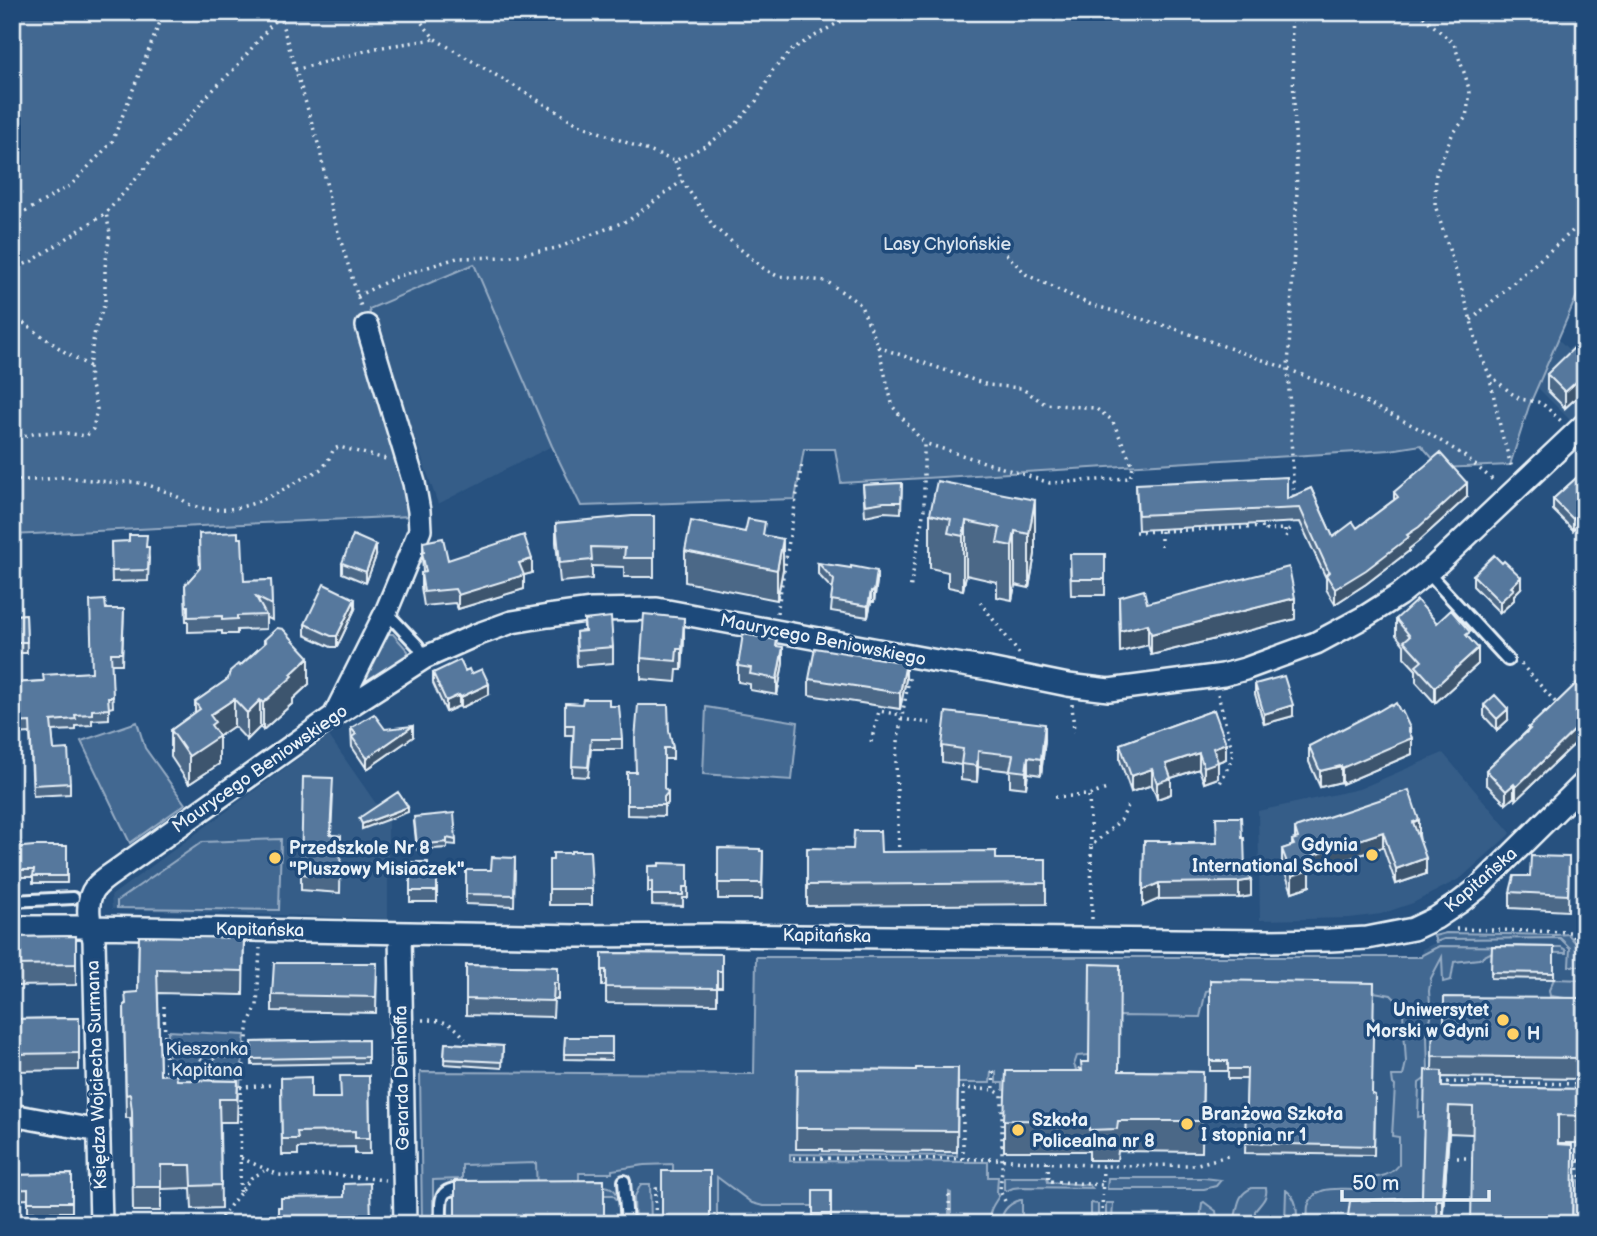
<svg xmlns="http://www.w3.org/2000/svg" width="1597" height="1236" font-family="'Balsamiq Sans',sans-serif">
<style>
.built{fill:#355d88}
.green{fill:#436891;stroke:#96acc4;stroke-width:2}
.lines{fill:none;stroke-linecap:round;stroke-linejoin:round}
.service-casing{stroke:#e8f1f8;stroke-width:16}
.minor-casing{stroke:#e8f1f8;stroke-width:26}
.path{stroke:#e8f1f8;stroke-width:3.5;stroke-dasharray:2 5;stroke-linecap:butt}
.service{stroke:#1f4a7a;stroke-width:10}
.minor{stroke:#1f4a7a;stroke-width:21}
.wall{fill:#4b6787;stroke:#e8f1f8;stroke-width:2}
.shaded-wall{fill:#3d546e;stroke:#e8f1f8;stroke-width:2}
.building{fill:#57789d;stroke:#e8f1f8;stroke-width:2}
.poi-dot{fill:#ffd166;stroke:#1f4a7a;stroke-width:2.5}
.labels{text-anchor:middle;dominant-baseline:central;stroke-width:7;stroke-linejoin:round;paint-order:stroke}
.park-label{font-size:18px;fill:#d8e3ee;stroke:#1f4a7a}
.street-label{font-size:18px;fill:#e8f1f8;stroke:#1f4a7a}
.poi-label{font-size:18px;font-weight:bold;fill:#e8f1f8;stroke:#1f4a7a;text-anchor:start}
</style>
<rect width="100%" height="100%" fill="#27517f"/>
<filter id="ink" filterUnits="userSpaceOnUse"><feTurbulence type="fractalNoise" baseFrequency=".0143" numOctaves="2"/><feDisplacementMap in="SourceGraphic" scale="14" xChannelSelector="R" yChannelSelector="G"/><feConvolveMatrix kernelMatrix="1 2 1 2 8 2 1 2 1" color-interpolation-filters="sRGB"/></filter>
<g filter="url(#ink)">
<path class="built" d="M475,264l77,182 -114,58 -69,-195z
M1558,339l10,10 5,-3 12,12v48l-15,14 -33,-33z
M329,736l59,85v98l-276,-10 -1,-13z
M1443,753l68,80 -50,45 -48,25 -32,11 -31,4 -90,2 -2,-109 101,-22z
M1444,939h141v285h-1163l-2,-152 334,2 2,-117h665l1,-8z"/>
<path class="green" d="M12,12h1573v265l-56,129 -19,59 -69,3 -20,-23 -31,5 -549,33 -6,-34h-31l-9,50 -214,7 -29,-60 -78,-182 -105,45 42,207 -399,19z
M387,634h6l15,17 -2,7 -45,30 -2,-4 24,-46z
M706,707l92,15 -6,58 -89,-6z
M137,722l8,26 40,56 -55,39 -49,-102z
M281,839l-2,71 -162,-2v-7l85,-59z
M1446,933l110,2 12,-1c9,10 17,19 17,32h-16l1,-18 -10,-10 -116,1 -8,3 -2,-6z
M1439,946l122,1 5,3v3l-74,-1 -13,7 -25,3 -3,18 -8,2 -1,-25 -11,21 -2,13 2,26 -3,8 -1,11 1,35 -2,7 -7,5 -1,34 9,-2 -4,26 -1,83h-114c0,-5 -1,-13 0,-18 6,-21 28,-17 45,-17v-12c17,1 34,3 46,-12v-28l-7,-1 3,-50 -2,-2 -1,-8h11l3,-14 -3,-49 -6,-12 -6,-6 -17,-3 -164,-2 -4,1 -6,26 -81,-1 -29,39 -13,1 -3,9 2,4 -9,22 -64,-1v-7h-7v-11h-5l-1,11h-36l-157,66h26v2l134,1v4l-167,-2v7l198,1v15h10l-1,15 2,4c-6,9 -11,16 -10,28h-38v-31l-2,-1v32h-118l-1,-29 -17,1v10h-50l-11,-3 -35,-26v47h-7v-31l-37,-7v-22l-29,1 -32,5v3h-33v12c39,0 39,0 44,39h-3v-21l-7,-8h-76l-1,-32 -74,2v14l-29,1v44h-11l-2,-152 334,2 2,-117h665l1,-2z
M1554,979l31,1v26l-13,-7 -22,-3 -1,-6z
M168,1031l77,4 -5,50 -70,2z
M1004,1177h43l1,5 41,3 3,3 -70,-1 -9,1 -7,3 -2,-2z
M1108,1178h96l17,2 -5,6 -12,3h-97z
M1573,1180h6l-1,44h-5z
M641,1184h9l1,40h-16l-1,-26z
M1252,1188h14c2,10 -5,15 -11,23v13h-22c6,-15 2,-29 19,-36z
M1286,1190c12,9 11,20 11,34h-12z
M1020,1200h2v16l17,3h52v-16l7,1v12l-8,7 -5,1h-84c0,-13 7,-20 19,-24z
M1204,1202l12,9 1,7 -1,6h-110v-21h7l-1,18h88l2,-18z"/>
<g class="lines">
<g class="service-casing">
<path id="service" d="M1427,572l81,88
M386,612l32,34 6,12
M12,901l61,-3
M624,1181l3,43
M441,1224c0,-28 -4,-36 28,-36"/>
</g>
<g class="minor-casing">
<path id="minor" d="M334,716l52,-104 34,-82 -1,-19 -5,-28 -47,-157
M12,927h78l487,9 137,-1 554,6 62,-1 37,-2 46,-9 23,-11 24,-16 18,-14 107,-106
M400,933l5,291
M12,1115l87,16
M101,1224l-7,-284c-4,-15 -10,-38 1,-52 5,-6 12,-11 18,-15l221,-157 90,-58 52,-23 36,-13 36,-6 44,-6 65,-1 280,52 52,8 79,16 41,5 114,-15 22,-6 71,-26 50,-27 33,-21 36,-29 150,-142"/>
</g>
<path class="path" d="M413,12l22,27 143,85 97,37 32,-16 30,-22 20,-23 16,-30 21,-22 47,-27 19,-9
M1291,12l6,179 -9,178 6,131
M1418,12l36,32 12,34 4,15 -4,24 -14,18 -16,39 -1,31 32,101 13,48 9,20 13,61 10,33
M279,14l41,136 11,59 30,98
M295,70l81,-22 59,-9
M675,161l7,20 32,46 49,41 14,8 49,5 34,23 17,38 16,65 31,36v66l-14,81
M12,216l13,-4 46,-27 41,-43 52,-130
M1006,254l21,21 62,29 84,24 115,41 67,28 71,35 36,22 32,27
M12,270l20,-9 74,-48 36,-41 9,-12 46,-51 8,-11 31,-31 46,-55
M357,296l39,-19 61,-19 49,-1 51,-9 72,-28 53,-39
M12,315l53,37 24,14
M1471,320l114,-100
M878,347l110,38 33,3 24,16 50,4 17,12 21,46 -3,12 -80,5 -126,-40
M1490,375l21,18 9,6 18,3 7,4 16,15
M12,441c22,-12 50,-9 74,-5l7,-7 4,-20 -7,-27 -1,-16 6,-36 10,-27v-36l5,-34 -4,-20
M12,480h25l27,-3 54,6c20,-5 44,7 62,15 5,3 8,7 14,8 40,11 72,-6 106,-26 7,-5 17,-7 23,-13 5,-5 8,-13 11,-18l5,-2 47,12
M1161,531v15
M1135,532l131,-5v3l19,-1v5
M1286,537l4,-9 2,-10
M980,602l41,54
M777,613l25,-150
M1521,664l37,41
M1218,694l15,60 -2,7 -12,24
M1072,704l2,28
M901,719l29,4
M871,742l8,-31 22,4
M1089,796l2,50
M1055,797l34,-2 18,-6
M899,854l-3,-92 3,-30 11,-58
M1092,919l-1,-73 30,-26 8,-16
M1456,929l114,3 15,17
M164,1006l2,71
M422,1020c21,0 31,2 43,19
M165,1038l33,15 8,15
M993,1072l1,18
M1076,1076l5,-11h5
M1447,1082l138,2
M212,1084l-6,-16 11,-13 8,2 7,-7 14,5
M233,1088l37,-3
M241,1158l38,17 26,2 23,-3 57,6
M793,1158l203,1 107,7 91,-1 34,-9
M1457,1158h18
M963,1159v-71l31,2 7,4
M1571,1160l14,1
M1578,1161l1,13 3,6v44
M1048,1162l1,19 54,4
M240,1192l1,-104 8,-66 8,-16 3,-58
M949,1195l1,29
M1005,1201l-5,-10 2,-23v-73h5
M217,1223l34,-45 13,-7
M655,1224l1,-35 8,-1
M1092,1224l11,-8
M1102,1224l1,-67"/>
<use href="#service" class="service"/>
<use href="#minor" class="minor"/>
</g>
<path class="wall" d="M1585,293v26l-6,-6v-15z
M1585,349v41l-20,18 -18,-18v-16z
M1585,470l-12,60 -20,-20v-11z
M902,483l-1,30 -17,-1 -19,4 -2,-31z
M1136,484l151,15 24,-11 22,49 24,-9 37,-28v-8l73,5 -48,44 -10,8v2l-43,33 -31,20 -9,-15v-11l-26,-56 -162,8z
M1035,500v54l-6,34 -14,-3 -3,15 -15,-3v-15l-31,-7 -3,15 -15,-3v-15l-18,-4v-54z
M654,516v61h-30v-10l-32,-1v13l-32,3 -4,-40v-19z
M199,534l45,47 27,-1 1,40 -6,-3v12l-29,1v4h-15v-3l-34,1v-11h-2l-1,-36 15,-16z
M111,542l36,5 2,11 -1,23 -36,1z
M423,542l25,18 84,13 -8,2v14l-66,20 -3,-6 -31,3 -3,-19v-14h2l-1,-21h1z
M685,551l98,18 -6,31 -92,-18z
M1070,554h35v41h-34z
M376,556l-10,27 -24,-10v-10z
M1585,558v14l-2,-2v-10z
M818,563l59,18 -3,21h-3l-3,15 -37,-6 2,-21 -15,-16z
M1473,575l48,13 -7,7v5l-14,13 -27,-27z
M1119,597l28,6 148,16 -144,36 -3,-10 -28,7z
M12,605l4,10 10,-1 1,39h-15z
M106,609h18l-2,55h-11l2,43 -4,1v11l-17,1v5l-16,1v4l-24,1 2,19 16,33v11l-37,2 -3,-63 -15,1 -2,-51 30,-2 49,-9z
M355,609l-18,38h-6l-26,-12v-11z
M1396,619l41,4 33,16 8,25 -43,39 -19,-21v-12l-12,-13v-12l-8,-10z
M584,620l29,27v16l-36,3 -1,-34 8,-1z
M684,639l-2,31h-5l-1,12 -35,-3v-21z
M264,640l45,44 -16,15v4l-30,27 -3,-3 -13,13 -13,-14 -15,10v28l-30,20 -18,-27v-27l24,-17v-11l33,-23 12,-13 24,-22z
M777,646l6,17 -6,32 -27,-5v-6l-12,-2v-16z
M465,671l6,3 18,20 -28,14 -2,-2 -13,6 -13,-29v-10z
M1585,675v59l-69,66 -2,-3 -8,7 -20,-20v-14l42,-40v-2l18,-15z
M809,679h97l-6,30 -91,-14z
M1255,684l38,32 -29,8 -9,-30z
M565,703l44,3 13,33v10h-31l-3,28 -16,-1 1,-41h-8z
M1484,705l24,15 -11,10 -13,-14z
M1214,710l12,49 -8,3v16l-14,5 -5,-14 -28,9v16l-14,5 -5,-14 -21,7 -11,-32v-16z
M351,728l34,1 28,8 -46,32 -15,-22z
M669,731l4,17v11h-9v29l4,15 -4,4v9l-37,-1v-43h9z
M1410,734l2,20 -70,30 -1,-2 -21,5 -11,-25v-16z
M1045,740l-4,35 -13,-2 -2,15 -16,-2v-15l-32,-4 -1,15 -16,-2v-15l-19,-3v-16z
M333,794l-2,41 10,1 -1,57 -39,-3v-16z
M414,822l42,18v5l-9,-1v4l-30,2z
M1295,828l124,7 7,39 -30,10 -13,-37 -73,25v14l-18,6 -10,-28v-15l10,-3v-6l3,-1z
M1242,838l3,32 6,26 -12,2 -80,1 -16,7 26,-63h47z
M67,846v37h-34v-6h-21v-29z
M718,848l45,3 -1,48h-44z
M807,848l189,11h50v45l-239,2z
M571,853l21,36v16h-43v-45h4z
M1569,857l-1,54 -58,-3v-16l20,-16z
M515,858l-1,48 -48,-2v-34h25z
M410,862l18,9 9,-1v32h-27z
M688,864v34h-5v8l-31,-1v-13h-4v-26z
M76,936v49l-63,1v-49z
M139,936l105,2 -1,57 -85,-2 2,82 17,5 61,1 -1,41h-17l1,86 -29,1 -1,-21 -30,1v22h-28l-1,-77 -2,-16h-4l-2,-113 14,-13z
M1492,946l62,1v32l-63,-1z
M602,953l120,1v33h-5v17l-111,-1v-17h-4z
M377,963l-1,50 -104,-2v-16z
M466,965l92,2v32h-4l-1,18 -87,-2z
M1210,980l162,114 3,1 -1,60 -129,-2 2,-74h-19v-8h-18z
M1582,998l-1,81 -139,-2v10l143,2v54h-27v1l14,9 -100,-19 -23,-1 -7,91h-94v-8l74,-18 10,-128 1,-43 11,1z
M79,1018v52l-67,1v-52z
M565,1037h47v23l-48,-1z
M368,1040v23l-116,2v-23z
M445,1043l58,3 -1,22 -58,-4z
M958,1068l-1,84 -134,-1v-2h-27l1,-80 119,1z
M1119,1071l84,1 -1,80 -84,-1 -1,9h-28v-9h-85v-31z
M369,1076l1,78h-15v-7l-57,1v7h-16l-1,-77 30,20h30z
M72,1174v38h-44v-13l-16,1v-25z
M813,1190h18v29l-18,1z"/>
<path class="shaded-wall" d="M1585,374v16l-20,18v-16z
M1467,483v14l-48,44 -10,8v2l-43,33 -31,20v-15l72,-54z
M1035,500v54l-6,34v-54z
M1585,508v11l-12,11v-11z
M966,521v54l-3,15v-54z
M1015,531v54l-3,15v-54z
M783,539v30l-6,31v-30z
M376,545v11l-10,27v-11z
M532,559v14l-8,2v14l-66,20v-14l61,-32z
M877,571v10l-3,21v-10z
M1521,577v11l-7,7v5l-14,13v-11l11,-15z
M871,591v11l-3,15v-11z
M1295,598v21l-144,36v-21z
M355,599v10l-18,38v-11z
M684,618v21l-2,31v-21z
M1148,624v21l-28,7v-21z
M783,647v16l-6,32v-16z
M1478,648v16l-43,39v-16z
M309,657v27l-16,15v4l-30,27v-27l28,-29z
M906,663v16l-6,30v-16z
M489,684v10l-28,14v-11z
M459,695v11l-13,6v-11z
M234,699v27l-19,13 4,-3v28l-30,20v-28l21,-41z
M260,700v27l-13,13v-27z
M1293,705v11l-29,8v-10z
M1508,709v11l-11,10v-11z
M1585,720v14l-69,66v-13z
M1045,724v16l-4,35v-16z
M413,726v11l-46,32v-11z
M1410,728v11l2,-1v16l-70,30v-16z
M1226,743v16l-8,3v16l-14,5v-16l9,-19z
M978,751v16l-1,15v-16z
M1199,753v16l-28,9v16l-14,5v-16l9,-19z
M1028,757v16l-2,15v-16z
M1341,766v16l-21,5v-16z
M1152,769v16l-21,7v-16z
M1514,784v13l-8,7v-13z
M668,792v11l-4,4v-10z
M408,807v5l-46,17v-5z
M1419,820v15l-6,2v-15z
M1383,832v15l-73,25v14l-18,6v-16l13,-18z
M1426,858v16l-30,10v-15z
M1251,880v16l-12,2v-16z
M1159,883v16l-16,7v-16z
M1449,1106v27l-7,91v-24z"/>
<path class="building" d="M1585,293v12l-6,-7z
M1579,343l6,6v25l-20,18 -18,-18z
M1440,453l27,30 -48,44 -12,8 2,2 -43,33 -31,19 -9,-14 3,-3 -29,-64 -162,7 -2,-31 151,-7v22l24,-11 22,49 20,-15 4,6 41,-31 -4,-5z
M1585,470v38l-12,11 -20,-20z
M937,481l98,19 -6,34 -14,-3 -3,15 -15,-3 3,-15 -34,-7 -3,15 -15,-3 3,-14 -21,-5z
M902,483l-1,19h-17l-19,3 -2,-20z
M632,516h22v42h-30l1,-10 -34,-1 1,13 -32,3 -4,-40z
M748,519l17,3 -2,13 20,4 -6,31 -92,-19 6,-30 54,11z
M238,532v6h4l2,43 27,-1 1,25 -16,-8 10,18 -29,1v3l-15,1v-4l-34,1v-11h-2l-1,-21 15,-17 -1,-34z
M129,535h18l-1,12h3l-1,23 -36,1 -1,-29 18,-1z
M353,535l23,10 -10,27 -24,-9z
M524,535l8,24 -13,4 5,12 -66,20 -3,-6 -31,3 -3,-19 5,-1 -4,-20h2l-1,-10 20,-4 5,22z
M1070,554h35v25h-34z
M1494,555l8,8 2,-2 17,16 -10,10 3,2 -14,13 -27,-27z
M818,563l33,5v-2l26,5 -3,21 -3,-1 -3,15 -37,-6 3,-20z
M1289,567l6,31 -144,36 -3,-10 -28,7 -1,-34 25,-7 3,13z
M324,584l31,15 -18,37h-6l-26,-12z
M105,600l1,9h18l-2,44h-11l2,44h-5l1,12 -17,1v4l-17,1 1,4 -25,2 3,29 14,-1 2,34 -37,2 -3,-63 -15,1 -2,-40 31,-2 -1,-6 49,-3 -2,-71z
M1417,600l20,23 14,-13 19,22 -4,3 12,13 -43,39 -19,-21 6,-5 -18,-20 6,-5 -14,-17z
M16,604v11l10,-1 1,28h-15v-37z
M644,614l40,4 -2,31h-5l-1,12 -35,-3z
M611,617l2,30 -36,3 -1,-18 9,-1 -1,-11z
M277,628l6,1 26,28 -18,17 2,2 -30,27 -3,-3 -13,13 -13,-14 -24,16 5,7 -4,3 8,11 -30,20 -18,-26 29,-21 -5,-7 33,-23 2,-8 8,-7 2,2 26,-24 -2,-2z
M743,634l34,6 -1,6 7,1 -6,32 -27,-5 1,-6 -13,-2z
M815,648l91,15 -6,30 -91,-14z
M460,660l5,11 4,-2 2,5 11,-5 7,15 -28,13 -2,-2 -13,6 -13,-28z
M1585,675v45l-69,67 -2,-3 -8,7 -20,-21 44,-41 -2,-1 17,-16 1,1z
M1284,676l9,29 -29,9 -9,-30z
M1495,695l13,14 -11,10 -13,-14z
M583,699h26v7h10l3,33h-31l-3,28 -16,-1 2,-41h-9v-22l17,1z
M1396,703l4,8h2l8,17 -2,1 4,9 -70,30 -1,-2 -21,5 -11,-25 68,-35v1l14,-8 1,2z
M638,705h30l1,26 4,17h-9v40l4,4 -4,5v8h-37v-33h9l-1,-33z
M1214,710l12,33 -13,5 5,14 -14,5 -5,-14 -33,11 5,14 -14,5 -5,-14 -21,7 -11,-32z
M946,712l99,12 -4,35 -13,-2 -2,15 -16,-2 3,-15 -35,-4 -1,15 -16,-2 2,-15 -21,-3z
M374,714l11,15 28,-3 -46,32 -15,-21 4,-3 -5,-6z
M303,777l30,1 -3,57 11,1 -1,41 -39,-3z
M1409,790l10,30 -6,2 13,36 -30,11 -13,-37 -78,26 5,12 -18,6 -10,-27 12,-4 -2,-5 6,-2 -3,-10z
M398,792l10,15 -46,17 -3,-6z
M454,813l2,27 -9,-2v4l-30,3 -3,-28z
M1216,817h25l1,21h2l1,32 6,10 -12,2 -80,1 -16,7 1,-49h26l-1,2 15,1 33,-1z
M854,831h26l1,21 115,-1v8h50v24l-239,2v-37l46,1z
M34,846h33v30h-34l1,-6h-22v-22z
M718,848l42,1v2h3l-1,32h-44z
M571,851h19l2,38h-43v-29h4v-7h18z
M1531,856l38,1 -1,38 -58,-3 4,-16h16z
M492,857l23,1 -1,37 -48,-1v-24h25z
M410,862h18v9l9,-1v21h-27z
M659,863l29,1v23h-5v8h-31v-14l-4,1v-16h11z
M76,936v28l-63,1v-28z
M139,936l105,2 -1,33 -86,-2 3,106 16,-1 1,6 61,1 -1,18h-18l2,86 -29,1 -1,-21h-30v22h-28l-1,-76 -2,-17 -4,1 -2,-90 2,-1 -1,-11 13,-1z
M1492,946l62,1v26l-63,-1z
M602,953l120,1v17h-5v17l-111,-1v-17h-4z
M274,963h103l-1,34 -104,-2z
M1090,964l30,1 -1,106 84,1 -1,49h-84l-1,8 -28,1v-9l-85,-1 2,-49h76l-1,-9h8z
M466,965l92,2v16h-4l-1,18 -87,-2z
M1210,980l164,3 -2,111 3,1 -1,51 -129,-3 2,-74h-19v-8h-18z
M1444,997l138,1 -1,60 -149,-2 1,-29 11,1z
M79,1018v35l-67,1v-35z
M565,1037h47v17h-48z
M368,1040v17l-116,2v-17z
M445,1043l58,3 -1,16 -58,-3z
M916,1068h42l-1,63 -134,-1v-2h-27l1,-59 119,1z
M1425,1070l17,1v16l143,2v27l-27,-1v29l14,1v8h1l-1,71h-101l2,-117 -24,-1 -7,94h-6l1,24h-87v-8h-2l2,-15 72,-3z
M340,1076h29l1,62h-15v-7l-58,1 1,7h-16l-1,-61 30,-1v21h30z
M662,1171h48v53h-48z
M72,1174v28h-44v-13l-16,1v-15z
M604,1180v44h-149v-43z
M370,1183l1,41h-93v-17h3v-9l63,-1v-13z
M813,1190h18v24h-18z"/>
</g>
<g class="poi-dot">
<circle cx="1372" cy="855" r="7"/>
<circle cx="275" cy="858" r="7"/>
<circle cx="1503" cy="1020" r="7"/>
<circle cx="1513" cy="1034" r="7"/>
<circle cx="1187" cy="1124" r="7"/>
<circle cx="1018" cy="1130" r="7"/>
</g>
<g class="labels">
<g class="park-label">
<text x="947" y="244">Lasy Chylońskie</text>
<text x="207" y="1049">Kieszonka<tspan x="207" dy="21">Kapitana</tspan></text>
</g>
<g class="street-label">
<text transform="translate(823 640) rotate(11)">Maurycego Beniowskiego</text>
<text transform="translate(260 769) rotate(-35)">Maurycego Beniowskiego</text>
<text transform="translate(1481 880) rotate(-41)">Kapitańska</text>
<text transform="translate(260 930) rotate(1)">Kapitańska</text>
<text transform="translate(827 936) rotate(1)">Kapitańska</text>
<text transform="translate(97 1075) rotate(-92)">Księdza Wojciecha Surmana</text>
<text transform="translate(402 1078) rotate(-91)">Gerarda Denhoffa</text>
</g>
<g class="poi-label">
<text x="1358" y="845" text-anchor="end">Gdynia<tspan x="1358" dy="21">International School</tspan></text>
<text x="289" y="848">Przedszkole Nr 8<tspan x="289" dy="21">"Pluszowy Misiaczek"</tspan></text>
<text x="1489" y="1010" text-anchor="end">Uniwersytet<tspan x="1489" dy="21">Morski w Gdyni</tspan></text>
<text x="1527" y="1034">H</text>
<text x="1201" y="1114">Branżowa Szkoła<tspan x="1201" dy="21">I stopnia nr 1</tspan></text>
<text x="1032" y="1120">Szkoła<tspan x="1032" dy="21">Policealna nr 8</tspan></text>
</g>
</g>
<rect width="1597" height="1236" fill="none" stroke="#1f4a7a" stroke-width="42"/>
<rect x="21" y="21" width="1555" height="1194" fill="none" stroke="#e8f1f8" stroke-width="2.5" filter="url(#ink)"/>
<path d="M1342 1190v10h147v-10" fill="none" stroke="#e8f1f8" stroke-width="3.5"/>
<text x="1352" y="1190" font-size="21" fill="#e8f1f8" stroke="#1f4a7a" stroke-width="5" paint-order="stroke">50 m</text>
</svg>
